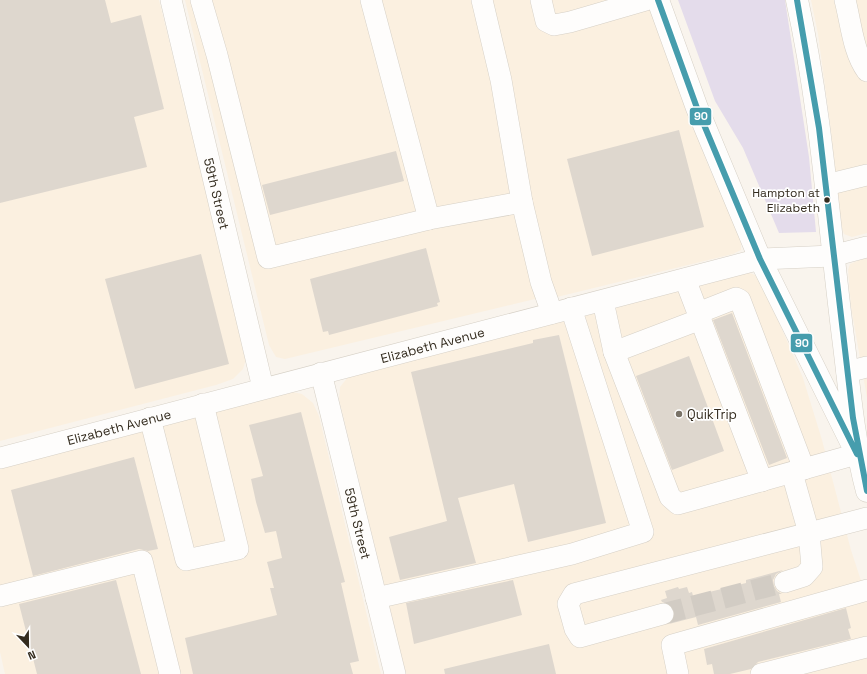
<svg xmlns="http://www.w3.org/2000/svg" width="867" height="674" font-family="'Space Grotesk',sans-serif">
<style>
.built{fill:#fbf0e0}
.green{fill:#e4dceb}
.building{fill:#ded7ce}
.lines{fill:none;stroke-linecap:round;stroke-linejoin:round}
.minor-tunnel{stroke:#d2ccc4;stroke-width:21;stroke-dasharray:21 10;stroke-linecap:butt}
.minor-casing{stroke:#d6d0c6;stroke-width:22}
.major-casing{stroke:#d6d0c6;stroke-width:23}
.minor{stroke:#fefdfc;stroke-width:21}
.major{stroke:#fefdfc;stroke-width:22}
.bus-1-casing{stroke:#fff;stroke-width:9}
.bus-1{stroke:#469dad;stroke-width:6}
.bus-dot{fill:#342c1f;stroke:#fff;stroke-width:1.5}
.poi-dot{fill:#797267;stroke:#fff;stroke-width:1.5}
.labels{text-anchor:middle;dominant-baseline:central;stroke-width:3.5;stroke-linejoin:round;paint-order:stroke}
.bus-label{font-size:12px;fill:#342c1f;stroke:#fff;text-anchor:end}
.street-label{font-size:13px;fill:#342c1f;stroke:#fff}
.poi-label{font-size:13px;fill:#342c1f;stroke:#fff;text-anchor:start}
.line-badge{stroke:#fff;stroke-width:1.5}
.badge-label{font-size:11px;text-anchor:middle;font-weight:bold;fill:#fff}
</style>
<rect width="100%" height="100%" fill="#f9f4ed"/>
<path class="built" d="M0,0h159l88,356 -4,13 -10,10 -17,6 -216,56z
M185,0h463l24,70 36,95 33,74v11l-8,4 -180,44 -18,1 -250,60 -9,-2 -7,-12z
M811,0h56v233l-15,4 -8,-3 -4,-12 -9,-91 -13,-97z
M867,257v141l-16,-91 -3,-37 2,-6z
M748,272l7,3 7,8 28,65 13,30 19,62 29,110 16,49v75h-461l-67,-275 1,-12 8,-10z
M288,391l14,3 11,9 6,13 62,258h-376l-5,-22v-186z"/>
<path class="green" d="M678,0h107l24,157 7,75 -37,1 -36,-85 -28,-47z"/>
<path class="building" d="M0,0h105l6,23 30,-8 23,94 -30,8 13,50 -147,36z
M679,130l25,97 -112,29 -25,-97z
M396,151l8,30 -134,34 -8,-30z
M426,248l14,54 -3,1 1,3 -109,29 -1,-4 -5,1 -13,-53z
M201,254l28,110 -94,25 -30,-110z
M732,313l55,145 -18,7 -56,-145z
M559,335l47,188 -78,19 -14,-58 -56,14 18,65 -76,17 -11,-43 58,-16 -36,-149 122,-29v-3z
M689,356l35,95 -52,19 -36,-94z
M301,412l44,170 -4,1 18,78 -9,2 3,11h-160l-8,-36 92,-23 -7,-27h4l-7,-26 15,-4 -6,-27 -11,2 -9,-31 -5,-23 12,-3 -14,-51z
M134,457l24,92 -10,2 -9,-2 -106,27 -22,-86z
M783,570l-7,4 -3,6 1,6 3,5 5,3h-3l2,8 -83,23 -2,-8 -27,7 5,-7 1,-6 -4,-6 -9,-3 -1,-2 6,-2 -2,-7 13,-4 1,2 8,-2 2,6 3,-1 1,4 53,-13v-3z
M116,580l25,94h-104l-18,-70z
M513,580l9,35 -108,29 -8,-41z
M846,608l5,20 -3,1 3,10 -93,23 -7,7 -21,5h-16l-2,-10 -5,1 -3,-16z
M549,644l7,30h-111l-1,-5z"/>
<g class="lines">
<path class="minor-tunnel" d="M663,614l122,-32"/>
<g class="minor-casing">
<g id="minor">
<path id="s1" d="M171,0l92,388"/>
<path d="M201,0l16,55 51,203 161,-39 93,-17"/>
<path d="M371,0l58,219"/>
<path d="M482,0l19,80 21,122 19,80 11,31"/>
<path d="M541,0l5,21 8,4 16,-3 76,-22"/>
<path d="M845,0c6,23 8,52 22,71"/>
<path d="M826,185l41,-10"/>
<path d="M685,279l77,202"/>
<path d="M603,301l11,51 56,145 8,7 179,-50"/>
<path d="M698,313l38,-15 4,2 64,169"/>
<path d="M614,352l87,-33"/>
<path d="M847,372l20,-5"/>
<path id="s2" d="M321,373l74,301"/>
<path d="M150,418l36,142 52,-11 -35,-145"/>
<path id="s3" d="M0,458l760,-199 72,-3 35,-9"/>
<path d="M785,582l19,-6 8,-9 -3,-34 -17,-60"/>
<path d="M0,596l142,-35 28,113"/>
<path d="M376,598l196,-44 71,-22 -72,-224"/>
<path d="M663,614l-83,23 -5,-8 -7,-25 6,-10 293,-76"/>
<path d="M678,674l-6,-29 195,-55"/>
<path d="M761,674l106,-27"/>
</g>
</g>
<g class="major-casing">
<path id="major" d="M658,0l39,108 63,151 97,195
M797,0c25,113 32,229 47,345 6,49 10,98 23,146"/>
</g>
<use href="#minor" class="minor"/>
<use href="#major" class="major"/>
<g class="bus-1-casing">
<path id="bus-1" d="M658,0l39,108 63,151 97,195
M797,0l22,128 34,290 14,73"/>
</g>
<use href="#bus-1" class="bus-1"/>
</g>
<circle class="bus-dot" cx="827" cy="200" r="3.5"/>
<circle class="poi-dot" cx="679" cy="414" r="4"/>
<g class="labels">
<g class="bus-label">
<text x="820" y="193">Hampton at<tspan x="820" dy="15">Elizabeth</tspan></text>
</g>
<g class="street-label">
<text stroke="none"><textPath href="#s1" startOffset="199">59th Street</textPath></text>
<text stroke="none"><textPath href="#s3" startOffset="447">Elizabeth Avenue</textPath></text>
<text stroke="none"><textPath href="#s3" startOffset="123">Elizabeth Avenue</textPath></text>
<text stroke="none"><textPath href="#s2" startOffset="155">59th Street</textPath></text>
</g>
<g class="poi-label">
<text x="687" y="414">QuikTrip</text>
</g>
</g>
<g class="line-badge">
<rect x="689" y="107" width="23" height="19" rx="4" fill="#469dad"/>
<rect x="790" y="333" width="23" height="20" rx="4" fill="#469dad"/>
</g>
<g class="badge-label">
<text x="701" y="120">90</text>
<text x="802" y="347">90</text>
</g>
<g transform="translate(28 646) rotate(158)" stroke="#ffffff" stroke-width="3" paint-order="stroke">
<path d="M0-3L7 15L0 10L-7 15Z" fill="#342c1f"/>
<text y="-6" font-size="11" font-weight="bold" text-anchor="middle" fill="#342c1f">N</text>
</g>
</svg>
